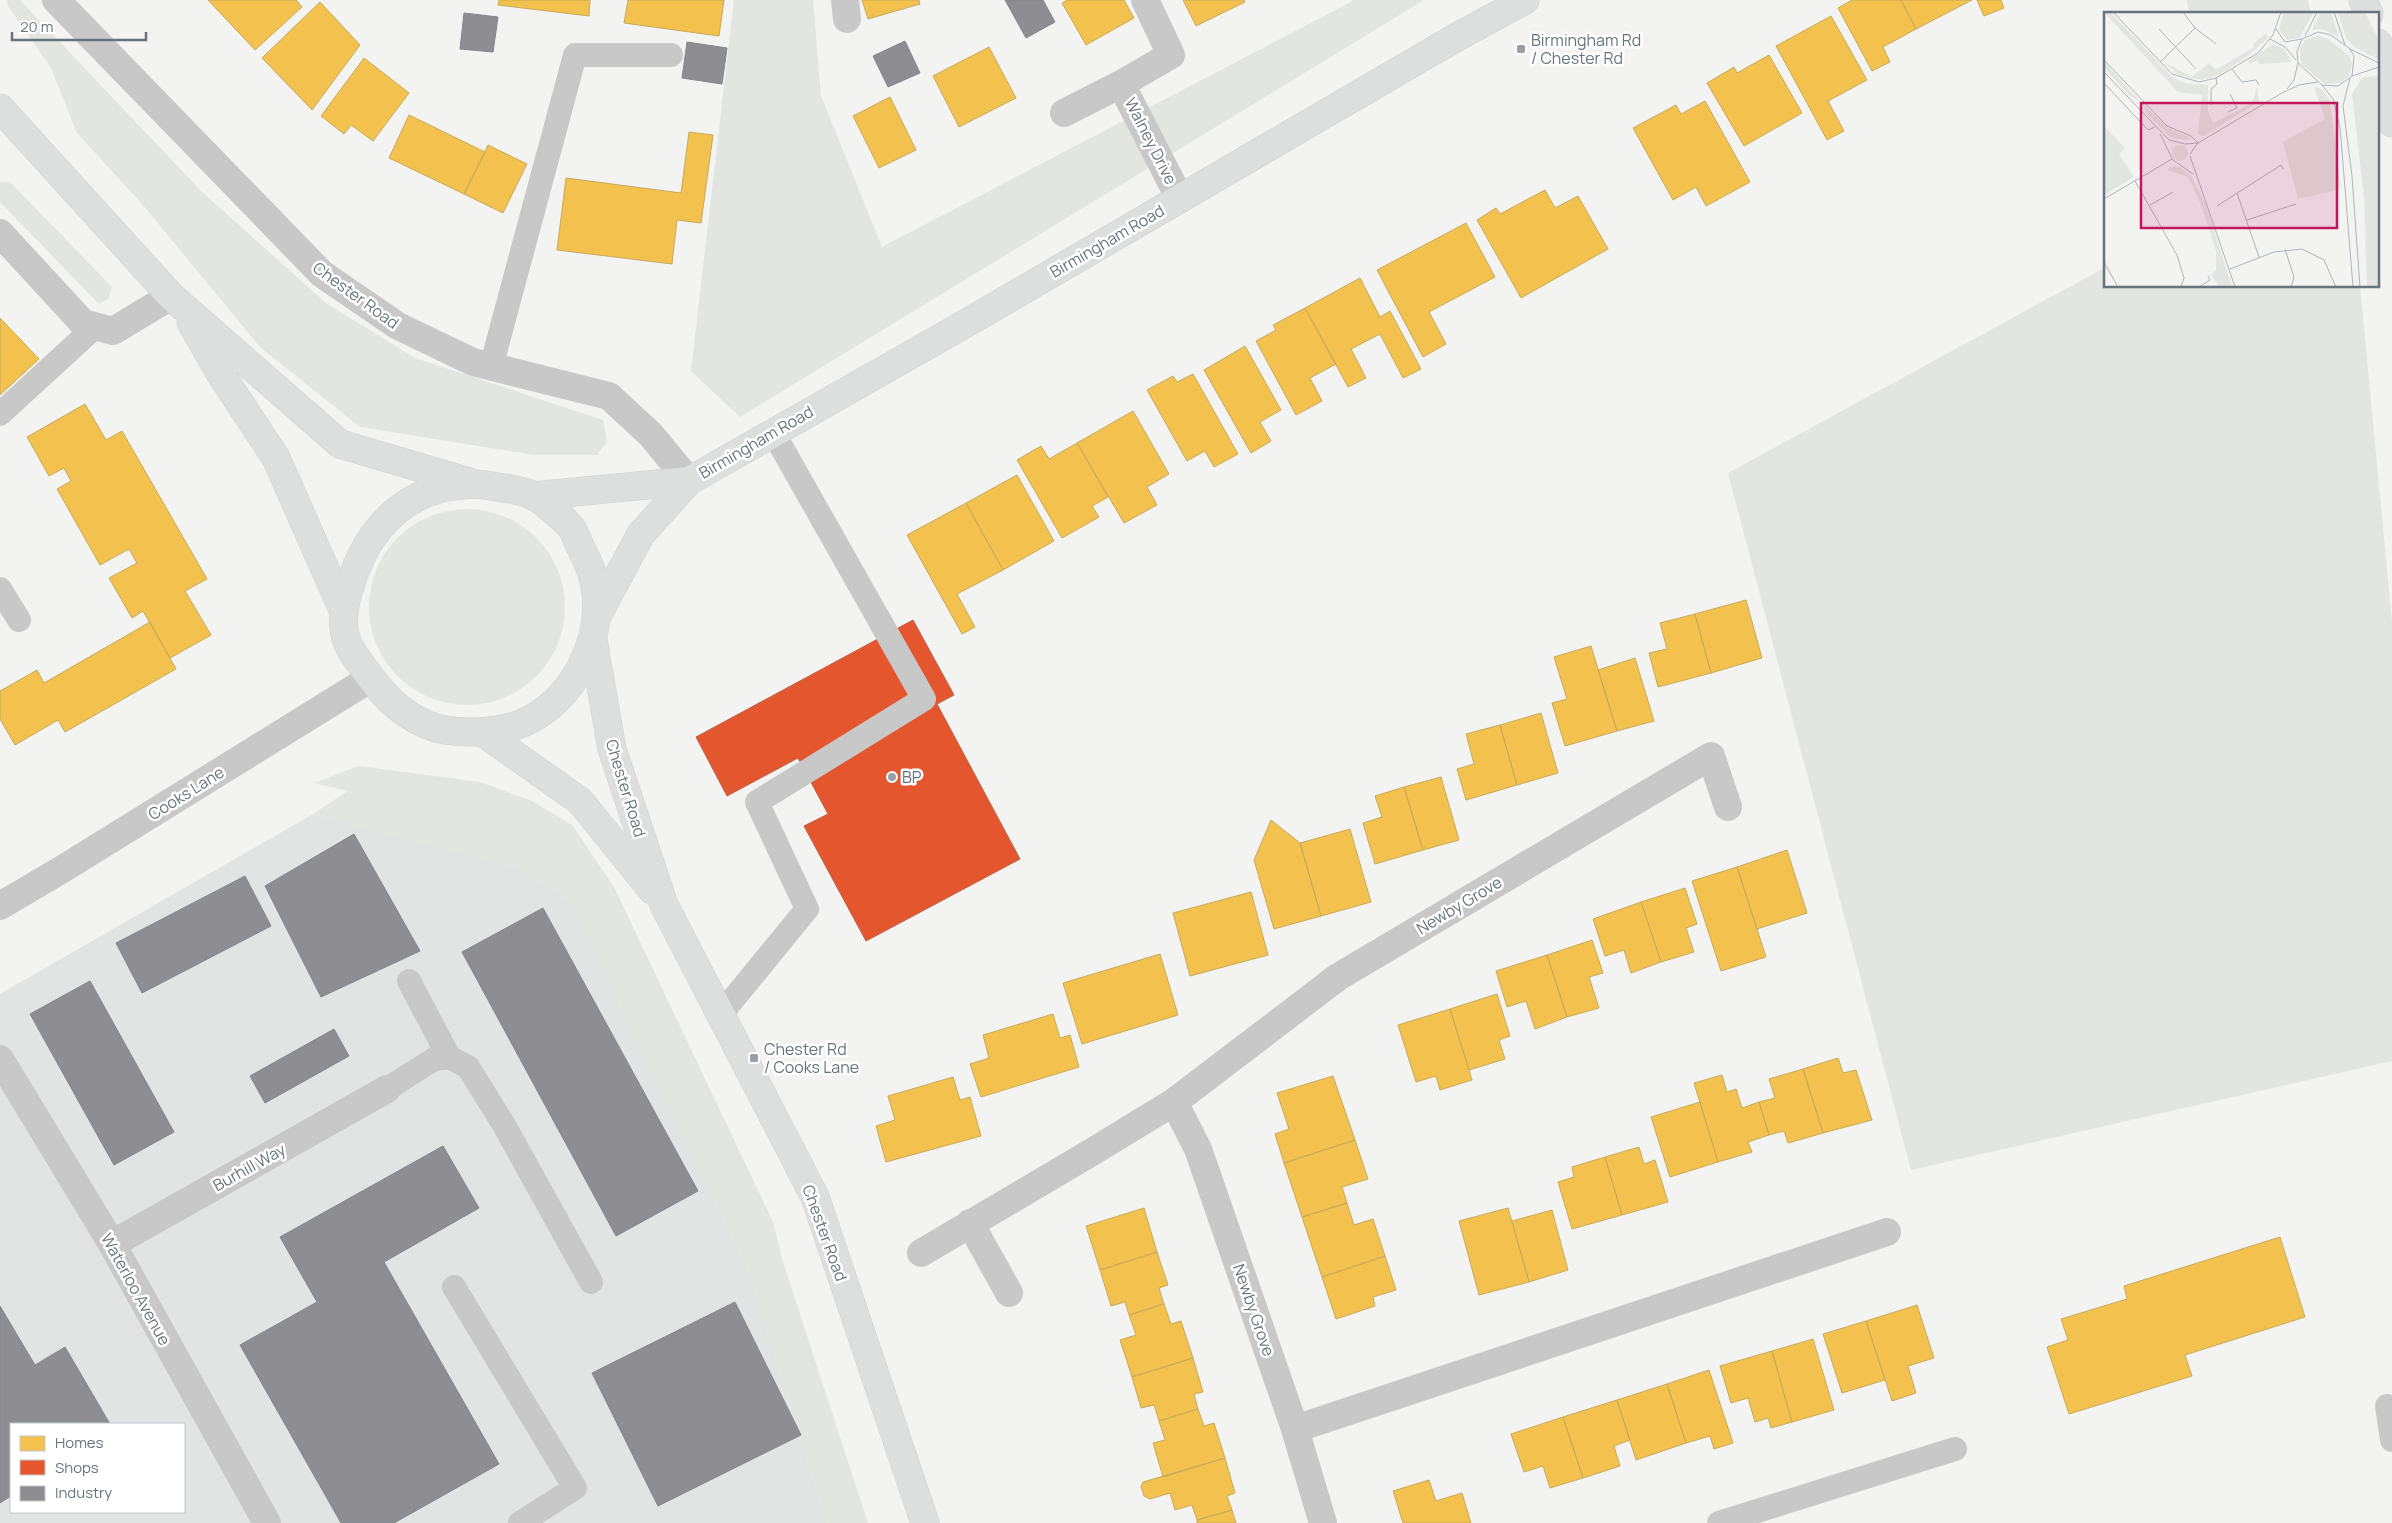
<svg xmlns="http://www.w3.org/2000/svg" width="2392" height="1523" font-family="Manrope,sans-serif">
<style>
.built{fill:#e2e3e3;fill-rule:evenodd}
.green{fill:#e2e5e0}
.homes{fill:#f2c14e;stroke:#c8aa5c}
.shops{fill:#e4572e;stroke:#be6046}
.industry{fill:#8d8d92;stroke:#82868c}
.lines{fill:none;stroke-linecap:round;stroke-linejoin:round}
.secondary-casing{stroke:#d0d0d0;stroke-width:29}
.trunk-casing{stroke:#d0d0d0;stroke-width:29}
.service{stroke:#c8c8c9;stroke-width:24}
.minor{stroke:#c8c8c9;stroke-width:28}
.tertiary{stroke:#c8c8c9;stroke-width:28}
.secondary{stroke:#dddede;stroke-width:28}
.trunk{stroke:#dddede;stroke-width:28}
.poi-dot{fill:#98a0a7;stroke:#fff;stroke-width:2}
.labels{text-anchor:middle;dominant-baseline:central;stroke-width:5;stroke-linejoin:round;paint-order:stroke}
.poi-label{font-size:16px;fill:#67747e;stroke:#fff;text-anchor:start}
.street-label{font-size:16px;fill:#67747e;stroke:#fff}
.inset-road{fill:none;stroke:#aeb5ba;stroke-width:1}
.view{fill:#c2185b;fill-opacity:0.15;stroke:#c2185b;stroke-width:2.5}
.inset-edge{fill:none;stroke:#67747e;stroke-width:2.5}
</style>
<rect width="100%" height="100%" fill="#f3f3f2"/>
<path class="built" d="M313,814l203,53 53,33 179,370 79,253h-827v-529zM11,1424h173v88h-173z"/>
<path class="green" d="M7,0h13l182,192 124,111 89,55 188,62 4,22 -10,13h-62l-175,-28 -100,-80 -117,-142 -66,-72 -26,-65 -43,-62z
M734,0h79l8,96 61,151 469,-245 1,-2h72l-684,417 -49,-46z
M2186,0h122l3,14h-121z
M0,182h10l102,105 -4,12 -9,5 -99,-102z
M2106,267v19h254l32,336v439l-481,109 -183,-697z
M369 607a98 98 0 1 1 196 0a98 98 0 1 1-196 0Z
M359,766l121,16 52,19 40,24 42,62 159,335 10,40 85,261h-41l-79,-253 -179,-370 -53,-33 -203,-53 35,-23 -34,-8z"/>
<path class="homes" d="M208,0h88l6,7 -47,43z
M499,0h91l-1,16 -91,-11z
M628,0h96l-5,36 -95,-13z
M862,0h57l1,4 -52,15z
M1067,0h57l10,18 -48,27 -24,-42z
M1183,0h61l1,2 -49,24z
M1852,0h49l15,29 -33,18 7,15 -18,9 -34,-63z
M1901,0h71l-56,29z
M1977,0h24l3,8 -20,8z
M320,2l40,43 -48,65 -50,-52z
M1831,16l36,64 -39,21 16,30 -17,9 -51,-94z
M989,47l27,51 -57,29 -26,-51z
M1769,55l33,58 -58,33 -37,-63 27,-16 3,6z
M364,58l45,35 -36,48 -22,-16 -7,9 -23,-18z
M890,97l26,53 -37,18 -26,-52z
M1705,101l45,81 -44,24 -10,-19 -23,13 -40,-72 43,-23 5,9z
M409,115l76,37 -21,42 -75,-36z
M689,132l24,3 -12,88 -24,-3 -5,44 -115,-14 9,-72 115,15z
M488,145l39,19 -24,49 -39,-19z
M1545,190l10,18 23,-12 30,53 -87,49 -44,-78 19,-12 4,6z
M1466,223l29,54 -66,35 17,32 -23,13 -46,-87z
M1360,278l20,39 10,-6 31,58 -18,9 -23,-44 -29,15 15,29 -18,9 -43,-79z
M1305,308l31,56 -26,14 12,23 -26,14 -40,-74 20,-11 -3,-5z
M0,318l39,41 -39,36z
M1245,346l36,64 -21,12 11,19 -20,12 -47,-83z
M1193,374l45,80 -24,13 -9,-16 -18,10 -40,-71 26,-14 4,6z
M85,404l21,36 16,-9 85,148 -22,12 26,44 -41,23 -27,-47 -11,7 -23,-40 28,-15 -8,-14 -29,16 -43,-76 14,-8 -7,-13 -15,8 -22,-39z
M1133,411l36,63 -22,13 10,18 -33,18 -47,-80z
M1077,443l31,54 -16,9 7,11 -37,21 -45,-78 24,-14 8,13z
M1017,475l37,66 -51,29 -37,-67z
M966,503l37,67 -46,24 18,33 -13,7 -55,-99z
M1746,600l16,58 -51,15 -16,-59z
M1695,614l16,59 -53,14 -9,-34 18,-4 -7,-26z
M150,622l26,47 -111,63 -7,-12 -43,25 -15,-26v-28l37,-21 7,13z
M1591,646l26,85 -52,15 -13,-43 15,-4 -13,-42z
M1635,658l19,63 -37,10 -19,-61z
M1541,713l17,60 -41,12 -17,-60z
M1500,725l17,60 -51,15 -9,-31 17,-5 -8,-30z
M1441,777l18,63 -36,10 -19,-63z
M1404,787l19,63 -48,14 -12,-41 19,-6 -7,-21z
M1271,820l29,23 21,73 -47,13 -20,-69z
M1350,829l21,73 -50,14 -21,-73z
M1787,850l20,63 -50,16 -20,-62z
M1737,867l29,90 -45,14 -29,-90z
M1685,888l12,36 -11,4 8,24 -33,10 -20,-60z
M1251,892l17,63 -78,21 -17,-63z
M1641,902l20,60 -30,11 -7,-23 -19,6 -12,-37z
M1592,940l11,33 -14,4 10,31 -32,9 -20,-62z
M1160,954l18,61 -96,29 -19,-61z
M1547,955l20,62 -32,12 -9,-28 -19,6 -11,-36z
M1497,994l13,42 -11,4 6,19 -36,11 -19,-61z
M1450,1009l22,71 -32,10 -4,-14 -20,6 -18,-57z
M1053,1014l7,24 10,-3 9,32 -98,30 -11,-33 19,-6 -6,-23z
M1838,1058l5,15 13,-3 16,50 -49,13 -20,-64z
M1803,1069l20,64 -35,10 -4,-12 -15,4 -10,-33 16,-4 -6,-19z
M1722,1075l5,17 9,-3 6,19 17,-6 10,33 -21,7 4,10 -34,10 -24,-79z
M1333,1076l22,64 -71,23 -9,-29 14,-5 -12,-36z
M953,1077l7,23 10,-3 11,39 -95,26 -10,-36 19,-6 -7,-24z
M1700,1102l18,60 -48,15 -19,-60z
M1355,1140l13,39 -26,8 5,16 -45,14 -18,-54z
M1639,1147l5,17 11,-4 13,42 -46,13 -17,-58z
M1605,1157l17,58 -50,14 -14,-47 16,-5 -2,-10z
M1347,1203l7,22 19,-6 12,37 -63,21 -20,-60z
M1144,1208l13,44 -57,18 -14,-44z
M1508,1208l21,74 -50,13 -20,-74z
M1552,1210l16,60 -39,12 -17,-61z
M2280,1237l25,80 -120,38 7,21 -123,38 -22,-67 21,-7 -7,-21 66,-20 -3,-13z
M1157,1252l11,33 -9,3 5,16 -35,11 -4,-13 -14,4 -11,-36z
M1385,1256l11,34 -23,7 2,9 -39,13 -14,-42z
M1164,1304l7,20 10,-3 12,37 -61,19 -12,-37 16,-5 -7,-20z
M1917,1305l17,53 -26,8 8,27 -24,8 -26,-80z
M1866,1321l19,59 -43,13 -19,-59z
M1813,1339l21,71 -42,12 -20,-71z
M1772,1351l20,71 -21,6 -3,-10 -13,4 -7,-24 -17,5 -11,-37z
M1193,1358l10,34 -9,2 4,15 -39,12 -5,-16 -13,3 -9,-31z
M1709,1370l24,73 -19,6 -4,-13 -24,7 -19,-59z
M1667,1384l19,59 -50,17 -19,-60z
M1617,1400l13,40 -16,6 6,20 -37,12 -20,-61z
M1198,1409l6,17 10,-3 11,35 -62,19 -10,-34 12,-3 -6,-19z
M1563,1417l20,61 -33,10 -7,-22 -19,6 -13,-38z
M1225,1458l10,35 -8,3 5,14 -35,10 -5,-15 -17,5 -5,-17 -20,6 -6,-3 -3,-9 2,-5z
M1429,1480l7,21 26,-8 9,30h-68l-10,-32z
M1232,1510l4,13h-39v-3z"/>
<path class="shops" d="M913,620l41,75 -17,9 83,155 -154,82 -62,-115 24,-12 -30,-56 -71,38 -31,-59z"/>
<path class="industry" d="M1005,0h38l12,22 -29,16z
M464,13l34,4 -5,35 -33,-3z
M905,41l15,32 -32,14 -15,-31z
M687,42l40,6 -5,36 -40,-6z
M354,834l66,117 -99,46 -56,-111z
M245,876l26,50 -129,67 -26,-50z
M543,908l155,283 -82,45 -154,-284z
M90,981l84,151 -60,33 -84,-151z
M334,1029l15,27 -84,47 -15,-27z
M443,1146l36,62 -95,54 115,202 -105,59h-53l-101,-178 77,-43 -37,-65z
M735,1302l66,133 -143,71 -66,-133z
M0,1306l35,59 30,-18 45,77h-99v72l-11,7z"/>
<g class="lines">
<g class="secondary-casing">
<path id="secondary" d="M0,108l171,188 169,148 129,38
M191,322l29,51 56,85 67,152
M478,484c18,3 37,4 54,11 9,4 30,22 37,30 5,5 8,14 11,21 6,12 13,26 15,40 9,54 -21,114 -72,137 -23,9 -54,11 -78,7 -28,-5 -54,-25 -70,-47 -9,-12 -21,-26 -27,-39 -8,-19 -4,-40 2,-58 14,-48 43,-85 92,-98 12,-3 24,-3 36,-4z
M533,496l156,-15
M597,616l44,-82 48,-53 281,-160 487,-284 68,-37
M593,640l19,109 52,156 151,292 110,326
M482,732l98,69 72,89"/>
</g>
<g class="trunk-casing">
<path id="trunk" d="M2363,0l6,14
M2378,43l14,80"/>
</g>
<path class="service" d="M491,367l84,-312h96
M0,414l96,-88
M0,589l19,31
M409,981l40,76
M721,1014l86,-105 -50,-107 167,-103 -151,-267
M387,1089l47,-30 15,-2 19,10 36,58 87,157
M454,1287l121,201 -55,35
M2387,1406l5,34
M1719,1523l236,-74"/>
<path class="minor" d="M56,0l266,274 76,52 75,36 136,34 42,39 38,46
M845,0l2,19
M1121,84l59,115
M1064,113l57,-29 50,-29 -26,-55
M0,233l83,90 30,8 58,-35
M0,1059l112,185 155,279
M1174,1102l24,47 97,280 28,94
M970,1223l39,70
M112,1244l275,-155
M921,1253l171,-101 82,-50 164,-125 373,-221 17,51
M1295,1429l592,-197"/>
<path class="tertiary" d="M0,906l61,-36 310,-192"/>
<use href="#secondary" class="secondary"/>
<use href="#trunk" class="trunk"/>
</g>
<g class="poi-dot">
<rect x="1516" y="44" width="10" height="10" rx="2.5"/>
<circle cx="892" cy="777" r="5"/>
<rect x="749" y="1053" width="10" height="10" rx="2.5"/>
</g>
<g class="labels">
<g class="poi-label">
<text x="1531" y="40">Birmingham Rd<tspan x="1531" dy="18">/ Chester Rd</tspan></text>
<text x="902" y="777">BP</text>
<text x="764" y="1049">Chester Rd<tspan x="764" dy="18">/ Cooks Lane</tspan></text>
</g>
<g class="street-label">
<text transform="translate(1151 141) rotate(63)">Walney Drive</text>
<text transform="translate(1107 241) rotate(-30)">Birmingham Road</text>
<text transform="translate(356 295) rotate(36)">Chester Road</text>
<text transform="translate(756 442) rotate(-30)">Birmingham Road</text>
<text transform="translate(626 788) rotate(73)">Chester Road</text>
<text transform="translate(186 793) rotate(-32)">Cooks Lane</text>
<text transform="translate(1459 905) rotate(-31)">Newby Grove</text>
<text transform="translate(249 1167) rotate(-29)">Burhill Way</text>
<text transform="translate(825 1233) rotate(70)">Chester Road</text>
<text transform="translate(136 1289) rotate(61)">Waterloo Avenue</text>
<text transform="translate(1254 1310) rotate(71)">Newby Grove</text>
</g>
</g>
<g transform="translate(2104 12)">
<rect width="275" height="275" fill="#f3f3f2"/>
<path d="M0,0h6l63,66 15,6 20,1v26l5,12 39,-20 5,-16 2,15 -57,35 -4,-3 4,-39 -24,-3zM180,0h30l-15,26 -12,2 -8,-11zM217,0h10l8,25 -17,-8 -10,1zM234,0h27l14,29v19l-23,-12 -10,-10zM161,22l4,3 -22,20 -29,18 -16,5 -24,-5 -14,-13 28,15 17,-14 7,7 38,-23 -1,-3zM214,24l10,3 20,16 4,8 -3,13 -10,7 -14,1 -24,-20 -1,-14 5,-10zM169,32l11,5 8,13 -32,2 -3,-4 -7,4 -2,-3zM0,50l36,39 -10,-5 -26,-28zM275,63v212h-12l-3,-90 -12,-103 10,-16zM210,75l6,1 10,12 11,89 -43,10 -15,-57 42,-23zM38,91l26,25 23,10 -1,2 -19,-2 -24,-24zM0,114l21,22 -6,6 15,23 -30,18zM68 141a8 8 0 1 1 16 0a8 8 0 1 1-16 0ZM67,154l9,1 11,9 14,27 27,84h-13l-8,-13 5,-4v-19l-14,-44 -14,-30 -21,-7z" fill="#e2e5e0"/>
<path class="inset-road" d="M9,0l59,62 27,8 17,-4 42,-25 15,-18 8,-23M79,0l12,16 21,16M230,0l11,33M55,17l37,40M172,17l9,13 17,-3M214,20l13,3 18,13 5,8 -2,20 -14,10 -16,-1 -24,-22 -1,-11 5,-13zM201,24l12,-24M166,27l15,8 11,13M246,37l29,14M0,48l63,66 24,10 7,7M56,50l35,-34M128,57l10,13 14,-2 3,5M0,60l65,68 16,4 13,-1M248,64l27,-9M246,66l-7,28 9,70 8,111M0,71l44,47 7,-3M218,73l11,14 7,28 13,160M183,77l7,-9 4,-17M107,93v-16l6,-5 -1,-6M124,100l9,-4 -7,-14M56,122l13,26 20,14M86,142l8,-11 84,-50 17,-8 19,-3M86,144l45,131M31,169l42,74 7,23 -3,9M133,181l22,64M0,187l68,-40M46,193l23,-13M113,194l64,-41 2,4M143,208l49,-16M181,237l9,28 -3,10M0,250l14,25M126,257l44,-17 28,-3 22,11 12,27M95,275l11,-7 -2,-4"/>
<path class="view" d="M37,91h196v125h-196z"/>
<rect width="275" height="275" class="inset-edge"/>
</g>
<rect x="10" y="1423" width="175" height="90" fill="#ffffff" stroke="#c2c7cb"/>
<rect x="20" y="1436" width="25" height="15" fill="#f2c14e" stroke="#c2c7cb"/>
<text x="55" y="1448" font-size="15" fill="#67747e">Homes</text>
<rect x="20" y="1460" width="25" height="15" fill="#e4572e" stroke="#c2c7cb"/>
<text x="55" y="1473" font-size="15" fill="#67747e">Shops</text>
<rect x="20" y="1486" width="25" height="15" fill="#8d8d92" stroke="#c2c7cb"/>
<text x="55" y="1498" font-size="15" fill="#67747e">Industry</text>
<path d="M12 32v8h134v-8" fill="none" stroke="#67747e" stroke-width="2.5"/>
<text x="20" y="32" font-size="15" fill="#67747e" stroke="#ffffff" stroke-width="4" paint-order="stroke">20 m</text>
</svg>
